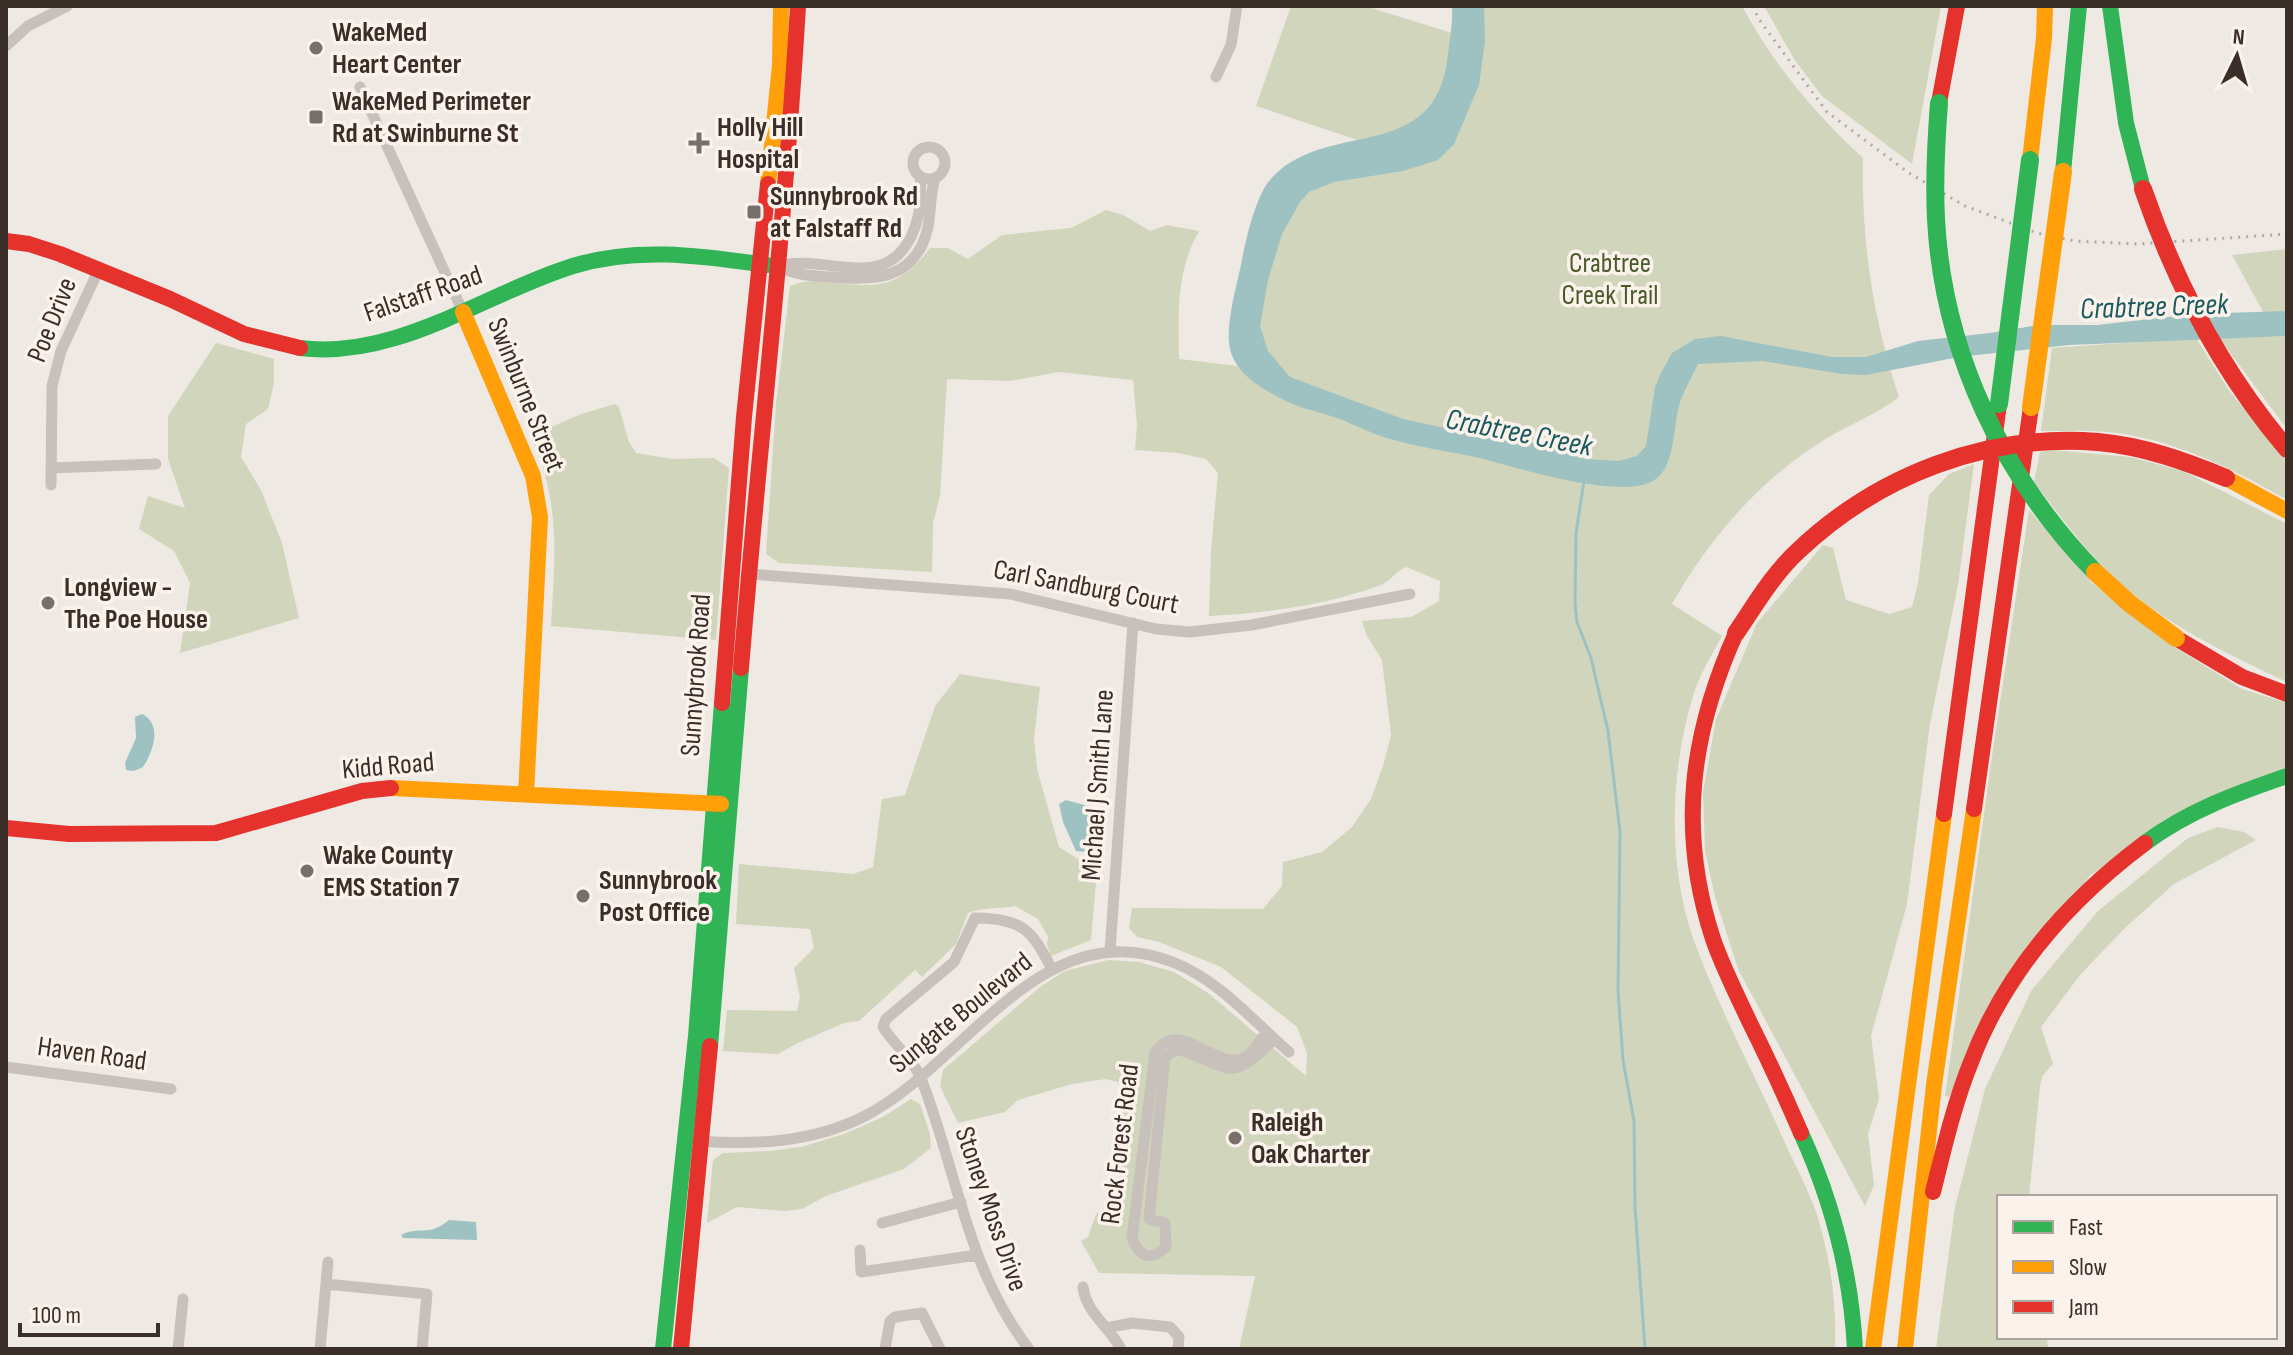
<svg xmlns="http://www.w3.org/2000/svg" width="2293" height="1355" font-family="'Sofia Sans Condensed',sans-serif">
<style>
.green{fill:#d0d5bc}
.water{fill:#9ec2c1}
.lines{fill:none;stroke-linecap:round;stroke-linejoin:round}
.stream{stroke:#9ec2c1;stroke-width:3}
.street{stroke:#c8c1bb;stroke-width:11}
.fast{stroke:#30b455;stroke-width:16}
.slow{stroke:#ff9f0a;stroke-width:16}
.jam{stroke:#e5322d;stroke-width:16}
.rail{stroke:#b0aaa5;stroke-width:3;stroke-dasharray:2 6;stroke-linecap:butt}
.fast-bridge{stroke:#30b455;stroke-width:18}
.slow-bridge{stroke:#ff9f0a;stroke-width:18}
.jam-bridge{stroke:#e5322d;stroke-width:18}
.poi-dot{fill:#796f6a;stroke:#fbf3eb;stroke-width:3}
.labels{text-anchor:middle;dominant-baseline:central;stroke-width:7;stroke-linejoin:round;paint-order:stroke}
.poi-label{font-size:28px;font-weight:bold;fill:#3a2e29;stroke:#fbf3eb;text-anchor:start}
.park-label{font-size:28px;fill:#495a2b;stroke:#fbf3eb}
.street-label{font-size:28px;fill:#3a2e29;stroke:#fbf3eb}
.water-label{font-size:30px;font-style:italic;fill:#1b5a5e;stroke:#fbf3eb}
</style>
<rect width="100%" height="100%" fill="#efe9e3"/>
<path class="green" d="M1291,6h74l100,31v-31h277c32,59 71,106 121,152 -2,83 10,161 36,239 -24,19 -54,29 -80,46 -63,41 -110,96 -147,161l50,32c-10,19 -23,39 -29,60 -23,76 -26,169 1,245 26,70 62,136 92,204 10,22 22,44 30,67 14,44 21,90 19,137h-596l16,-73 -156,-3 -18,-32 7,-4 8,-23 19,-14 7,-16 -6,-36 9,-54 -7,-12 -12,-3 -34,5 -54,16 -13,12 -47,11 -18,-37 3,-16 97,-83 25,-16 43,-11 31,2 35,10 34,21 98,83 1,-23 -10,-26 -76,-60 -62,-25 -22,-5 -8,-9 3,-20 131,1 19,-23 1,-24 39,-10 30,-25 19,-28 12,-33 8,-31 -9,-75 -15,-24 -5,-15 49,-4 28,-16 1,-20 -34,-14c-10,4 -15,14 -25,18 -54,20 -115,28 -172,31l2,-65 7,-78 -12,-14 -28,-6 -43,-3 2,-25 -4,-45 -75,-8 -48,9 -63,-2 -7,117 -7,27 -1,49 -153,-9 -13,-9 10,-150 14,-118c14,-6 23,-5 37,-4 49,5 70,9 103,-34h18l20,11 34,-24 69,-7 35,-18 17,5 27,16 17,-6 32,6c-23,40 -21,83 -20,128l67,8 18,-165 123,-52 -131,-44z
M1764,6h177l-29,158 -90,-68 -28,-37z
M2287,249v73l-20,-3 -35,-64z
M2287,336v93l-68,-91z
M2196,338l32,51 59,73v38c-55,-32 -114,-61 -178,-68 -22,-2 -46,-1 -68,-1l11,-83z
M216,343l58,16v25l-6,25 -22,15 -5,33 20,33 21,53 17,75 -119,35 10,-70 -16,-32 -35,-22 9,-33 37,12 -17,-49v-43z
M615,404l4,3 10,35 7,11 36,6 42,-1 15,10 -13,172 -165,-14c4,-70 10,-124 -20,-190l50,-22z
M2052,450l78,7 53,14 104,53v158c-58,-27 -116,-55 -165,-97 -34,-30 -61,-68 -88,-103l6,-30z
M1974,464l-16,121 -28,139 -23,180 -36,132 8,63 -11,35 6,51 -9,21 -127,-237 -23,-72 -10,-46 -2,-59 13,-73 41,-96 66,-78 10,3 13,52 43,14 23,-7 6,-24 11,-88 20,-21z
M2029,510l62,72 77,61 74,46 45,14v69l-197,103 -141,222 -4,-1 48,-347z
M960,674l80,13 -6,51 3,31 22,78 38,24 -6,69 -40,16 -4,-12 1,-7 -10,-18 -23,-13c-16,3 -31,1 -47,7l-12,31 -34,33 -7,-7 -56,51 -15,2 -46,20 -20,11 -55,-3 4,-41 70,1 3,-14 -6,-29 20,-20 -4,-19 -74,-5 3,-60 114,10 20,-7 9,-68 23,-4 30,-89z
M2218,827l26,5 12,8 -82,44 -49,44 -45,47 -39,52 12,37 -10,11 -3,10 -11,112h-30v140h48l1,12h-112l19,-142 30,-118 46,-98 67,-80 90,-73z
M911,1099l9,5 10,30 1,14 -27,21 -78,27 -24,13 -17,2 -48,-4 -30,16 6,-63 10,-7 47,-2 31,-4 43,-13 39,-17z"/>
<path class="water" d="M1452,6h32l1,35 -6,44 -25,59 -16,16 -35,11 -69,11 -25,10 -9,10 -18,32 -14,46 -8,46 8,25 22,26 113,42 46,10 20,-1 75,17 41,14 34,2 18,-5 9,-10 9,-59 6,-14 11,-20 23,-14 26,-3 111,21h34l52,-16 72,-8 49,-8h58l96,-11 94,-3v25l-218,9 -110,12 -93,18 -24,-1 -79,-13 -65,3c-6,12 -13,25 -18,38 -8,24 -3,70 -31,81 -40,15 -136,-17 -178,-27 -26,-5 -52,-9 -77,-16 -20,-5 -38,-15 -57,-22 -17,-6 -35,-9 -51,-17 -22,-11 -50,-26 -56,-52 -5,-23 6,-61 11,-84 4,-22 14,-68 29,-85 55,-64 167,-12 178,-126 2,-16 5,-32 4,-48z
M142,714c21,10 11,38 1,53l-9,4 -8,-1 -1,-7 11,-25 -1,-21z
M1066,800l22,6 9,12 -9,34 -12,-1 -13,-29 -4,-18z
M449,1220l27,2 1,18 -74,-2 -2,-3c19,-10 26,3 48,-15z"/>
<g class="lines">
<path class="stream" d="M1584,481l-8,52 -1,70 2,19 14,36 17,73 12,101 -2,159 5,69 11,61 1,86 10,142"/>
<path class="street" d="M6,46l22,-20 39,-20
M1216,77l15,-32 6,-39
M360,87l103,225
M913 163a16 16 0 1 1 32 0a16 16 0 1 1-32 0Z
M777,266c18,9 34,10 54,11 35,3 73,5 91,-32 11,-22 6,-45 13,-67
M777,266c29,-7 56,2 85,2 49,0 62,-52 58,-91
M51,468l105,-4
M51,485l1,-99 9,-35 38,-82
M750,574l260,20 146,35 34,3 62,-7 158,-31
M1110,951l23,-328
M1266,1032c-5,7 -9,15 -15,21 -31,29 -68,-41 -96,0l-23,185c8,19 17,24 34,9l-1,-24 -16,-4 16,-162 12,-8c53,16 51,38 97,-10
M6,1067l165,22
M697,1141c57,4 113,2 166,-24 102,-51 179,-209 312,-154 45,18 78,58 114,89
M882,1223l79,-21
M860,1250l1,22 116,-17
M326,1284l101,10 -5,55
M1083,1287c3,26 27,40 38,62
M1106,1328l26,-5 38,4 9,10 -1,12
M178,1349l5,-50
M320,1349l8,-87
M885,1349l5,-28 5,-4 27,-4 18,36
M1029,1349c-63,-82 -71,-175 -107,-268 -7,-20 -28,-36 -39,-54l3,-8 68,-57 21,-44c48,1 56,11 77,51"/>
<path class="fast" d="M2110,6l16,117 17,66
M2063,172l16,-166
M300,348c98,12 183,-54 273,-82 64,-20 129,-10 194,-1
M2145,843c43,-32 92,-50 142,-67
M710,1046l31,-378
M1801,1133c32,70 50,140 54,216
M663,1349l33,-313 26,-333"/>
<path class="slow" d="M2030,160l14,-122 1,-32
M768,184l12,-119 1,-59
M463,312l70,164 7,41 -14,277
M2226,478l61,33
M391,788l330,16
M1873,1349l71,-535
M1905,1349l29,-264 40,-276"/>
<path class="jam" d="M1939,103l18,-97
M6,241l23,3 31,10 110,45 74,35 56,14
M1736,633c-46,102 -58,199 -23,306 10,29 24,56 37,84 18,36 35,73 51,110
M2176,638l66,39 45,17
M741,668c18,-221 44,-441 57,-662
M722,703l22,-286 24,-233
M1974,809l57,-402
M1944,814l55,-410
M6,828l63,6 147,-1 146,-42 29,-3
M1933,1192c11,-44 21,-88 38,-130 34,-90 98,-162 174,-219
M681,1349l29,-303"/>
<path class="rail" d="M1753,6l5,12 69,94 82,61 56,33 72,27 38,8 64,3 148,-10"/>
<path class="fast-bridge" d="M1939,103c-3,39 -5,77 -3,116 7,134 67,258 159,353
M1999,404l31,-244"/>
<path class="slow-bridge" d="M2031,407l32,-235
M2095,572l34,31 47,35"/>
<path class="jam-bridge" d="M2143,189c33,96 78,182 144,260
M1736,633c19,-28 37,-59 62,-82 80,-76 189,-118 300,-109 45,4 87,19 128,36"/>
</g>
<g class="poi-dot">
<circle cx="316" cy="48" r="8"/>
<rect x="308" y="109" width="16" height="16" rx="4"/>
<path d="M695 131h8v8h8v8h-8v8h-8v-8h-8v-8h8z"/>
<rect x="746" y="204" width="16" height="16" rx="4"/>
<circle cx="48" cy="603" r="8"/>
<circle cx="307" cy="871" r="8"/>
<circle cx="583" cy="896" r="8"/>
<circle cx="1235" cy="1138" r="8"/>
</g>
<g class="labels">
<g class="poi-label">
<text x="332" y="32">WakeMed<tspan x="332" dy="32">Heart Center</tspan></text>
<text x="332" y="101">WakeMed Perimeter<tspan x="332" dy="32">Rd at Swinburne St</tspan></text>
<text x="717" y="127">Holly Hill<tspan x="717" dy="32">Hospital</tspan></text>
<text x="770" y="196">Sunnybrook Rd<tspan x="770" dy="32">at Falstaff Rd</tspan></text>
<text x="64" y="587">Longview -<tspan x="64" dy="32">The Poe House</tspan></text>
<text x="323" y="855">Wake County<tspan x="323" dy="32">EMS Station 7</tspan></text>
<text x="599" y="880">Sunnybrook<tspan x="599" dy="32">Post Office</tspan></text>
<text x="1251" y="1122">Raleigh<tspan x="1251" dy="32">Oak Charter</tspan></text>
</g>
<g class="park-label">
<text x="1610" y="263">Crabtree<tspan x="1610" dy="32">Creek Trail</tspan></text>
</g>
<g class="street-label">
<text transform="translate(423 294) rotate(-19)">Falstaff Road</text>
<text transform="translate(52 320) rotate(-68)">Poe Drive</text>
<text transform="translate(526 395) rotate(68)">Swinburne Street</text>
<text transform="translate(1086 587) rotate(11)">Carl Sandburg Court</text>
<text transform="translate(696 675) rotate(-86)">Sunnybrook Road</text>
<text transform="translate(388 766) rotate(-5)">Kidd Road</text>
<text transform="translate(1098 785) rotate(-86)">Michael J Smith Lane</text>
<text transform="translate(961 1013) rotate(-39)">Sungate Boulevard</text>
<text transform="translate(92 1054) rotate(8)">Haven Road</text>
<text transform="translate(1120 1144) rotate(-83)">Rock Forest Road</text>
<text transform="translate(991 1209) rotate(71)">Stoney Moss Drive</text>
</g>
<g class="water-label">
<text transform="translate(2154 307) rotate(-2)">Crabtree Creek</text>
<text transform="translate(1519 433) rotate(11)">Crabtree Creek</text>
</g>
</g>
<rect width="2293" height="1355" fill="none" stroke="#3a2e29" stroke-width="16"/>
<rect x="1997" y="1195" width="280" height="144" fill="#fbf3eb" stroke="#aea49d" stroke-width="2"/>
<rect x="2013" y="1221" width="40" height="12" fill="#30b455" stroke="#aea49d" stroke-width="2"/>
<text x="2069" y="1235" font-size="24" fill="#3a2e29">Fast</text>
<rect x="2013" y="1261" width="40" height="12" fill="#ff9f0a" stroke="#aea49d" stroke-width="2"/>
<text x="2069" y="1275" font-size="24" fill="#3a2e29">Slow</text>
<rect x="2013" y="1301" width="40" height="12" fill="#e5322d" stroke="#aea49d" stroke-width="2"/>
<text x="2069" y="1315" font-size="24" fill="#3a2e29">Jam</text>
<g transform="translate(2237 56) rotate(5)" stroke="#fbf3eb" stroke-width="6" paint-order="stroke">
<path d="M0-6L14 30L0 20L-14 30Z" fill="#3a2e29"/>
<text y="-12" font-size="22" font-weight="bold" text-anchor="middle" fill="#3a2e29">N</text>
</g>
<path d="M20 1323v12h138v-12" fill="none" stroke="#3a2e29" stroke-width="4"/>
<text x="32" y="1323" font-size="24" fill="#3a2e29" stroke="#fbf3eb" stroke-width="6" paint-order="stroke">100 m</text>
</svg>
